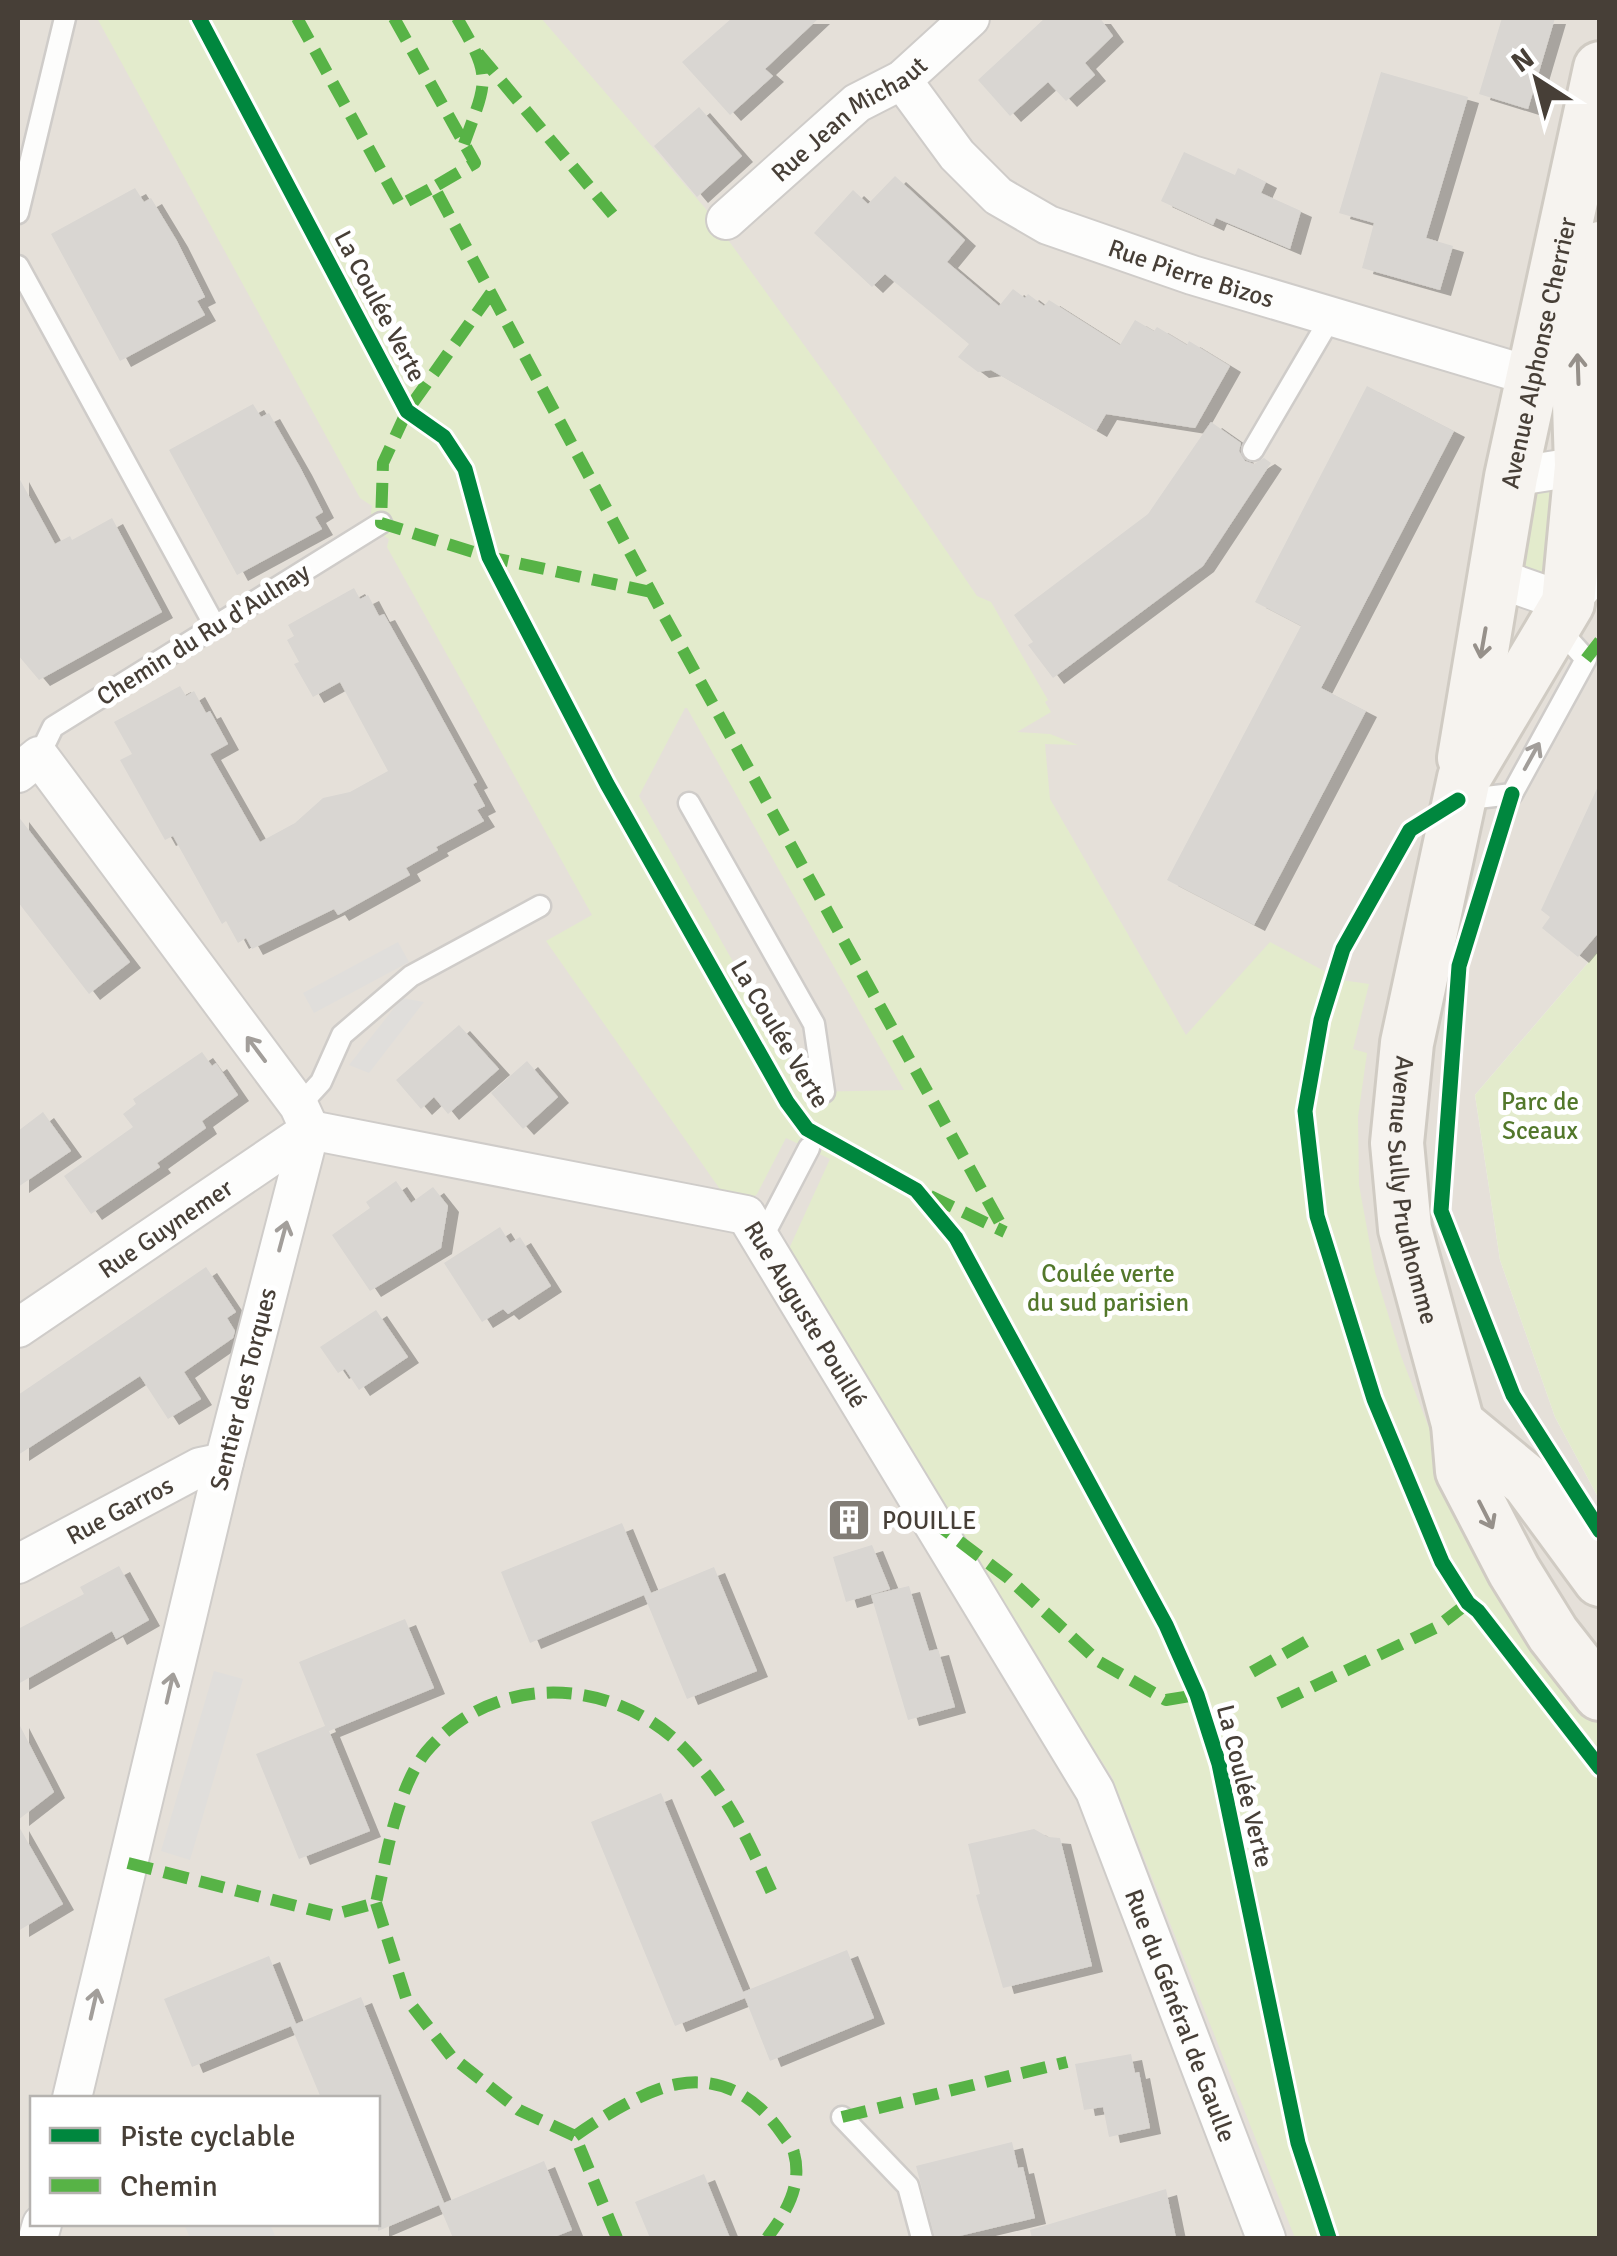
<svg xmlns="http://www.w3.org/2000/svg" width="1617" height="2256" font-family="Signika,sans-serif">
<style>
.residential{fill:#e5e0d9;fill-rule:evenodd}
.green{fill:#e3ebcc;fill-rule:evenodd}
.parking{fill:#e0dedb}
.building{fill:#d9d6d2;filter:url(#shadow)}
.lines{fill:none;stroke-linecap:round;stroke-linejoin:round}
.service-casing{stroke:#cfccc9;stroke-width:25}
.minor-casing{stroke:#cfccc9;stroke-width:42}
.secondary-casing{stroke:#d0cbc3;stroke-width:58}
.service{stroke:#fdfdfc;stroke-width:20}
.minor{stroke:#fdfdfc;stroke-width:38}
.secondary{stroke:#f6f3ef;stroke-width:52}
.quiet{stroke:#57b346;stroke-width:12;stroke-dasharray:25 12;stroke-linecap:butt}
.cycleway-casing{stroke:#fff;stroke-width:21}
.cycleway{stroke:#00873e;stroke-width:15}
.oneway{stroke:#96908a}
.oneway2{stroke:#a29e9a}
.labels{text-anchor:middle;dominant-baseline:central;stroke-width:10;stroke-linejoin:round;paint-order:stroke}
.street-label{font-size:25px;fill:#473f37;stroke:#fff}
.park-label{font-size:25px;fill:#53782b;stroke:#fff}
.poi-label{font-size:25px;fill:#473f37;stroke:#fff;text-anchor:start}
</style>
<defs>
<filter id="shadow"><feDropShadow dx="11" dy="6" stdDeviation="0" flood-color="#0004"/></filter>
</defs>
<rect width="100%" height="100%" fill="#f1efec"/>
<path class="residential" d="M18,18h1581v932l-124,145 25,165 55,157 44,82v739h-1581zM32,2098h346v126h-346z"/>
<path class="green" d="M97,18h444l164,190 133,184 139,204 14,6 57,98 -3,2 6,10 -34,20 33,2 28,11 -33,-1 5,55 136,236 84,-93 71,38 28,4 -16,65 14,4 -9,64 1,68 16,87 26,84 44,113 154,248v521h-304l-183,-461 -294,-452 -18,-48 -2,-17 -10,-6v-3l42,-92 -44,-21 -29,56 -21,18 -190,-271 46,-26 -205,-368 2,-8c-16,-8 -20,-17 -17,-33l-12,-8zM685,708h2l217,382 -97,2 -168,-296z
M1546,490l14,6 -9,71 -15,7 -14,-8 8,-68z
M1599,950h1l-1,549 -44,-82 -55,-157 -25,-165z"/>
<path class="parking" d="M398,942l11,20 -95,51 -11,-20z
M402,998l22,4 -55,71 -20,-8z
M214,1671l29,8 -53,181 -29,-9z
M184,2224h86l6,14h-86z"/>
<path class="building" d="M732,18h87l-54,51 8,7 -43,39 -48,-53z
M1045,18h55l13,18 -28,27 10,12 -29,26 -18,-19 -38,34 -32,-36z
M1502,18h53l-27,91 -49,-15z
M1381,72l87,25 -42,141 27,8 -13,44 -78,-22 12,-45 -35,-10z
M699,107l43,49 -45,41 -43,-51z
M1184,152l51,23 3,-7 28,14 -5,11 40,18 -11,38 -74,-31 -3,7 -52,-24z
M895,176l70,64 -18,22 52,44 14,-17 12,9 3,-4 16,12 5,-6 71,45 15,-25 19,11 3,-4 30,18 2,-4 41,25 -35,62 -89,-14 -10,17 -105,-61 -13,2 -20,-15 11,-13 -84,-70 -13,13 -58,-54 39,-43 15,14z
M135,188l9,14 7,-4 26,43 28,56 -8,4 8,14 -85,46 -69,-127z
M1367,386l87,45 -133,257 45,23 -112,214 -87,-45 134,-254 -46,-24z
M253,404l8,13 8,-4 32,56 22,43 -8,5 7,12 -85,46 -68,-125z
M1211,422l30,21 -2,8 6,10 9,3 10,-6 7,5 -68,103 -150,112 -25,-33 5,-3 -19,-27 134,-101z
M18,476l37,68 15,-8 2,4 40,-22 50,94 -123,68 -21,-25z
M354,588l6,11 8,-4 11,21 5,-2 31,55 62,113 -4,2 12,22 -8,4 7,11 -48,26 2,3 -32,18 4,7 -72,40 -4,-6 -82,40 -6,-11 -8,5 -12,-22 -4,3 -49,-88 -8,4 -45,-80 12,-6 -18,-32 66,-36 6,10 8,-5 12,22 4,-2 18,33 -18,10 50,88 35,-19 28,-25 27,-6 38,-21 -48,-89 -27,15 -19,-33 5,-2 -12,-22 7,-4 -6,-11z
M1600,782v149l-22,26 -36,-29 8,-11 -9,-7z
M18,816l112,146 -41,32 -71,-92z
M459,1025l40,44 -51,45 -14,-17 -13,12 -25,-29z
M202,1052l10,14 4,-3 22,32 -36,26 4,7 -49,35 3,4 -69,47 -27,-38 69,-49 -10,-13 13,-10 -3,-5z
M527,1061l31,36 -35,32 -32,-36z
M43,1112l28,39 -53,36v-56z
M396,1181l15,22 22,-16 15,19 -7,42 -71,43 -38,-56 38,-27 -4,-6z
M500,1227l10,16 10,-6 31,49 -43,28 -5,-5 -21,13 -38,-59z
M206,1267l30,45 -9,6 8,13 -2,7 -49,34 17,27 -33,20 -28,-43 -122,79v-60z
M376,1310l32,47 -49,33 -14,-21 -7,4 -18,-26z
M622,1523l29,70 63,-26 43,104 -70,28 -43,-104 -114,48 -29,-71z
M872,1545l18,44 -44,13 -13,-45z
M119,1566l30,54 -33,19 -4,-8 -94,53v-55l66,-35 -4,-7z
M909,1586l20,65 9,-2 17,58 -47,13 -37,-125z
M405,1619l29,69 -105,43 41,100 -71,28 -43,-105 69,-28 -26,-64z
M18,1722l36,70 -36,28z
M661,1793l82,199 104,-42 27,68 -104,43 -25,-63 -70,28 -84,-204z
M18,1825l45,79 -45,27z
M1034,1829l14,8 12,1 32,128 -89,22 -27,-93 4,-1 -12,-50z
M269,1956l27,68 -104,43 -28,-68z
M361,1997l83,206 100,-42 28,69 -20,8h-99l-14,-33 -61,26v-133h-57l-30,-72z
M1131,2054l4,19 4,-1 11,56 -41,9 -6,-30 -19,3 -9,-46z
M1012,2142l6,26 5,-1 12,51 -84,20h-16l-19,-72z
M704,2174l26,64h-80l-15,-36z
M1166,2189l10,49h-144l-2,-8z"/>
<g class="lines">
<g class="service-casing">
<path id="service" d="M18,213l47,-195
M18,266l197,360
M1253,450l78,-133
M39,756l14,-29 328,-204
M1460,800l52,-6 74,-135 -30,-33
M689,803l125,221 10,68
M299,1106l22,-24 21,-47 69,-59 129,-70
M761,1240l48,-92
M842,2117l66,69 14,52"/>
</g>
<g class="minor-casing">
<g id="minor">
<path id="s1" d="M902,80l55,75 41,41 50,29 144,50 342,102"/>
<path id="s2" d="M726,220l131,-117 45,-23 68,-62"/>
<path d="M1511,477l89,-14"/>
<path d="M1494,577l74,26 32,-36"/>
<path d="M18,773l21,-17 260,350 11,24 -86,332 -152,636"/>
<path id="s3" d="M310,1130l436,85 349,576 171,447"/>
<path id="s4" d="M18,1328l292,-198"/>
<path id="s5" d="M18,1564l182,-97 24,-5"/>
<path d="M38,2238l4,-14"/>
</g>
</g>
<g class="secondary-casing">
<g id="secondary">
<path id="s6" d="M1600,248l-23,94 4,124 -13,137 -104,175 -57,265 -10,100 8,86 53,195 4,47 52,100 39,63 47,60"/>
<path id="s7" d="M1464,758l47,-281 89,-409"/>
<path d="M1458,1424l70,58 72,98"/>
</g>
</g>
<use href="#service" class="service"/>
<use href="#minor" class="minor"/>
<use href="#secondary" class="secondary"/>
<path class="quiet" d="M297,18l103,187 34,-18 229,427 342,618
M394,18l81,145 -41,24
M457,18c36,61 30,62 7,126
M478,53l136,163
M491,293l-84,118 -24,52 -2,60 108,34 162,35
M1586,659l14,-18
M930,1196l75,36
M930,1519l78,59 90,83 68,39 31,-5
M1252,1672l55,-31
M1279,1703l158,-76 31,-24
M128,1863l204,52 44,-12c10,-45 21,-115 50,-151 71,-85 198,-75 267,6 39,45 56,85 80,137
M376,1903l30,95 45,58 68,54 56,26 42,102
M842,2117l225,-55
M575,2136c26,-19 72,-47 103,-52 44,-8 80,14 104,50 4,6 11,13 12,19 9,33 -9,61 -27,85"/>
<g class="cycleway-casing">
<path id="cycleway" d="M199,18l208,393 37,26 21,32 24,88 118,227 180,318 20,27 109,61 40,48 210,387 31,70 22,69 79,379 31,95
M1512,794l-53,172 -18,245 72,184 87,136
M1458,800l-48,30 -67,119 -22,71 -16,91 12,105 57,183 68,163 26,41 10,8 122,157"/>
</g>
<use href="#cycleway" class="cycleway"/>
</g>
<defs><path id="oneway-shaft" d="M-6 0H5M1.5-3L5.5 0L1.5 3" fill="none" stroke-width="1.6" stroke-linecap="round" stroke-linejoin="round" transform="scale(2.5)"/></defs>
<g class="oneway">
<use href="#oneway-shaft" transform="translate(1578 369) rotate(-92)"/>
<use href="#oneway-shaft" transform="translate(1483 643) rotate(100)"/>
<use href="#oneway-shaft" transform="translate(1486 1515) rotate(63)"/>
</g>
<g class="oneway2">
<use href="#oneway-shaft" transform="translate(1532 756) rotate(-61)"/>
<use href="#oneway-shaft" transform="translate(256 1049) rotate(-127)"/>
<use href="#oneway-shaft" transform="translate(283 1236) rotate(-75)"/>
<use href="#oneway-shaft" transform="translate(170 1688) rotate(-77)"/>
<use href="#oneway-shaft" transform="translate(94 2004) rotate(-77)"/>
</g>
<defs>
<g id="building-square" transform="scale(2.25)"><rect x="-9" y="-9" width="18" height="18" rx="4" fill="#827d76" stroke="#fff"/><path d="M-4-6H4V6H1V3H-1V6H-4ZM-2.5-4.3h1.7v1.8h-1.7ZM.8-4.3h1.7v1.8H.8ZM-2.5-1h1.7V.8h-1.7ZM.8-1h1.7V.8H.8Z" fill="#fff"/></g>
</defs>
<g fill-rule="evenodd">
<use href="#building-square" x="849" y="1520"/>
</g>
<g class="labels">
<g class="street-label">
<text stroke="none"><textPath href="#s2" startOffset="160">Rue Jean Michaut</textPath></text>
<text stroke="none"><textPath href="#s1" startOffset="360">Rue Pierre Bizos</textPath></text>
<text transform="translate(380 306) rotate(62)">La Coulée Verte</text>
<text stroke="none"><textPath href="#s7" startOffset="412">Avenue Alphonse Cherrier</textPath></text>
<text transform="translate(203 634) rotate(-32)">Chemin du Ru d'Aulnay</text>
<text transform="translate(780 1034) rotate(59)">La Coulée Verte</text>
<text stroke="none"><textPath href="#s6" startOffset="982">Avenue Sully Prudhomme</textPath></text>
<text stroke="none"><textPath href="#s4" startOffset="178">Rue Guynemer</textPath></text>
<text stroke="none"><textPath href="#s3" startOffset="560">Rue Auguste Pouillé</textPath></text>
<text transform="translate(243 1389) rotate(-76)">Sentier des Torques</text>
<text stroke="none"><textPath href="#s5" startOffset="115">Rue Garros</textPath></text>
<text transform="translate(1245 1786) rotate(76)">La Coulée Verte</text>
<text stroke="none"><textPath href="#s3" startOffset="1358">Rue du Général de Gaulle</textPath></text>
</g>
<g class="park-label">
<text x="1540" y="1101">Parc de<tspan x="1540" dy="29">Sceaux</tspan></text>
<text x="1108" y="1273">Coulée verte<tspan x="1108" dy="29">du sud parisien</tspan></text>
</g>
<g class="poi-label">
<text x="882" y="1520">POUILLE</text>
</g>
</g>
<rect width="1617" height="2256" fill="none" stroke="#473f37" stroke-width="40"/>
<rect x="30" y="2096" width="350" height="130" fill="#ffffff" stroke="#b5b2af" stroke-width="2.5"/>
<rect x="50" y="2128" width="50" height="15" fill="#00873e" stroke="#b5b2af" stroke-width="2.5"/>
<text x="120" y="2146" font-size="30" fill="#473f37">Piste cyclable</text>
<rect x="50" y="2178" width="50" height="15" fill="#57b346" stroke="#b5b2af" stroke-width="2.5"/>
<text x="120" y="2196" font-size="30" fill="#473f37">Chemin</text>
<g transform="translate(1537 80) rotate(324)" stroke="#ffffff" stroke-width="8" paint-order="stroke">
<path d="M0-8L18 38L0 25L-18 38Z" fill="#473f37"/>
<text y="-15" font-size="28" font-weight="bold" text-anchor="middle" fill="#473f37">N</text>
</g>
</svg>
